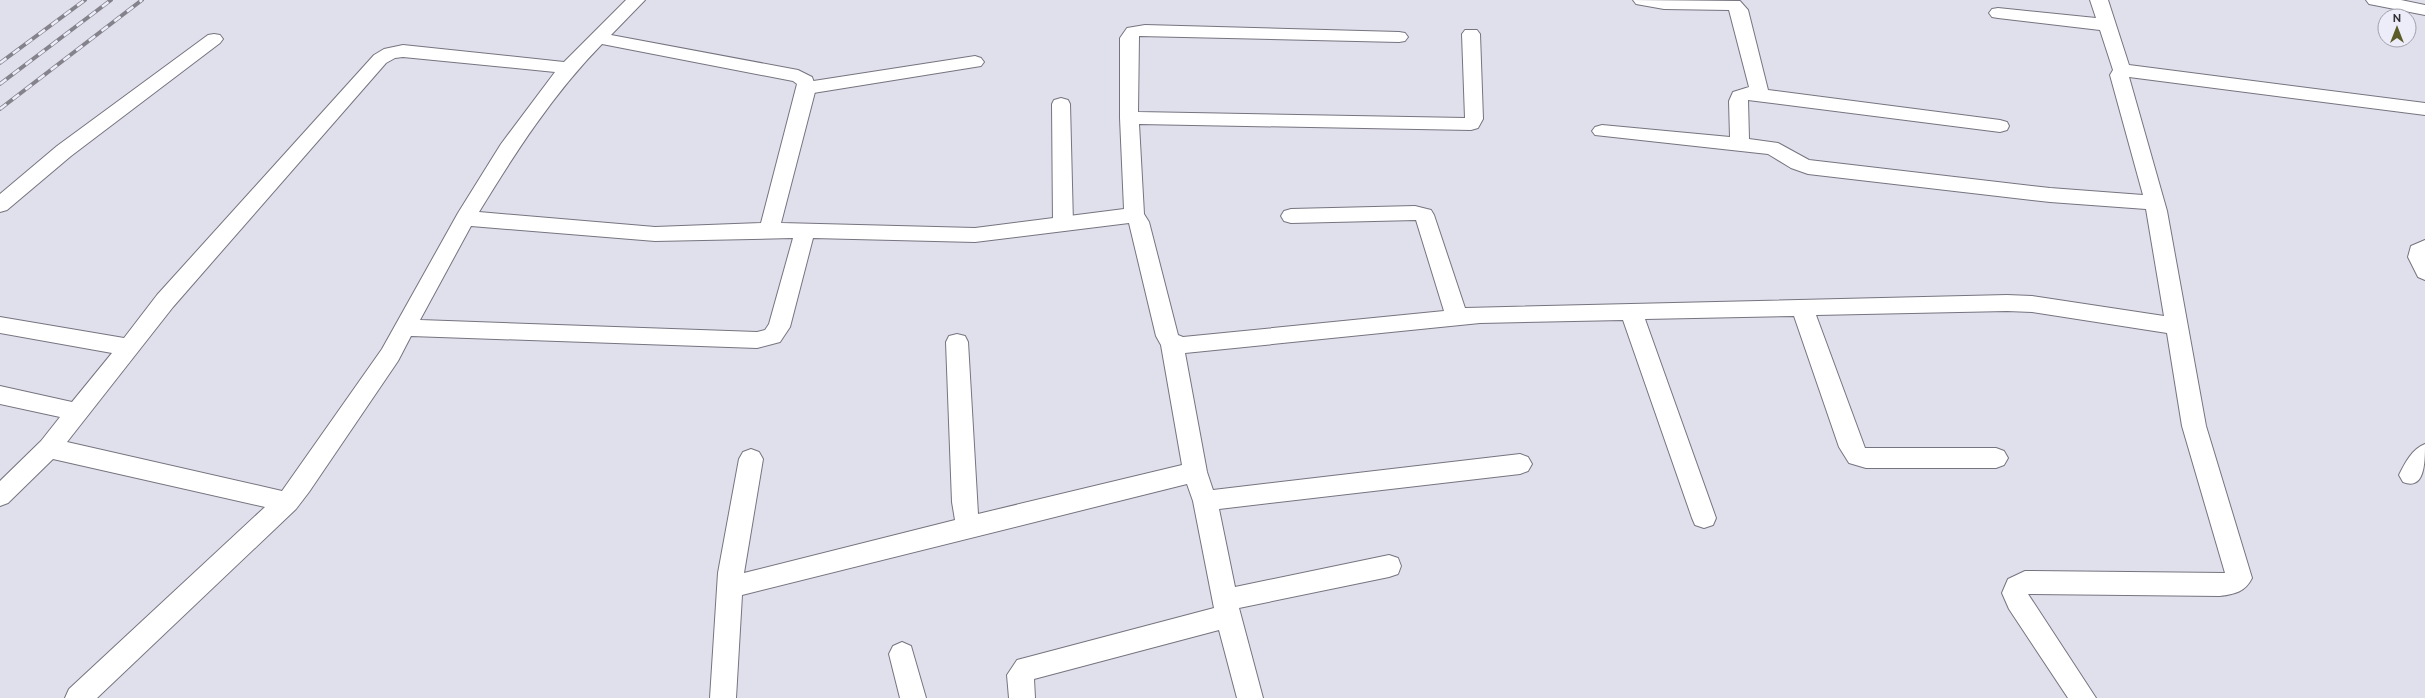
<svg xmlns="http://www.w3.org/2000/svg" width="2425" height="698" font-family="Raleway,sans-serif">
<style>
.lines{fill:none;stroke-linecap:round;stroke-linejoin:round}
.lane-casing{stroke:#75747f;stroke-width:2}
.street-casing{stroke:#75747f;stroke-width:2}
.lane{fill:#fff;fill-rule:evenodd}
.street{fill:#fff;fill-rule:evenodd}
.rail-casing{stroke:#84838c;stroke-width:4}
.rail{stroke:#edecf9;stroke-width:2.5;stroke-dasharray:8;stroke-linecap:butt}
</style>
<rect width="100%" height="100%" fill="#e0dfec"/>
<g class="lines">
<g class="lane-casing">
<path id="lane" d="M975,56l6,2 3,4 -3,4 -174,28 -7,-2 -2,-4 2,-4 7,-2z
M1061,98l7,2 2,4 3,120 -3,5 -7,2 -7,-2 -3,-5 -1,-120 2,-4z"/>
</g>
<g class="street-casing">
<path id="street" d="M626,0h19l-34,35 187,35 14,7 4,11 -35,135 194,5 149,-19 -4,-91v-80l7,-10 18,-3 254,7 6,1 3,4 -3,4 -6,1 -260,-6 -1,76 327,6 -3,-84 3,-4h12l3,4 3,85 -5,9 -7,2 -332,-6 5,90 5,8 29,113 5,2 261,-26 -28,-91 -125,3 -7,-2 -3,-5 3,-5 7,-2 124,-3 16,4 3,5 31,93 542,-13 25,1 132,20 -18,-107 -96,-7 -242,-28 -17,-6 -23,-14 -173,-19 -3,-4 3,-4 7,-2 128,12 -1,-36 4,-9 16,-5 -20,-77 -65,-1 -28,-5 -3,-4 107,1 8,9 20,80 232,30 7,2 2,4 -2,4 -7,2 -252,-32 1,39 29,4 31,17 241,28 93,7 -33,-120 3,-5 -13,-40 -102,-12 -6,-1 -3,-4 3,-4 6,-1 98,10 -6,-18h18l21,65 296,38v12l-296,-38 38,134 39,215 46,152c-7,14 -17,16 -32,18l-192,-2 68,104h-28l-59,-89 -7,-16 6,-14 17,-8 200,2 -43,-147 -15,-93 -135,-21 -25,-1 -191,4 49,133h131l8,3 4,7 -4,7 -8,3h-130l-17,-5 -10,-16 -45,-131 -149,3 71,199 -3,7 -9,3 -9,-3 -3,-7 -69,-198 -143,3 -295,30 22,119 6,18 307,-36 8,3 4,7 -4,7 -8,3 -301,35 16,78 154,-32 9,3 3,8 -3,8 -9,3 -150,31 24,90h-26l-18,-68 -185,49 1,19h-26l-2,-23 10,-15 197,-52 -21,-107 -6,-17 -445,111 -6,103h-26l8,-125 21,-114 4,-7 8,-3 8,3 4,7 -19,114 211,-53 -3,-18 -6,-160 3,-6 8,-2 8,2 3,6 10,172 204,-49 -21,-120 -5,-9 -27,-113 -154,19 -162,-4 -23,89 -10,15 -23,6 -346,-12 -13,25 -89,131 -13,17 -199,189h-32l4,-9 196,-182 -212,-48 -45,44 -8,3v-25l41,-40 19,-24 -60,-13v-18l72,16 40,-49 -112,-20v-16l124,21 33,-43 217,-240 10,-6 19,-4 161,17zM602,44l191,37 4,3 -36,139 -106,4 -176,-15c36,-59 74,-118 123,-168zM403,57l152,15 -54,72 -43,69 -76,136 -100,142 -215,-49 106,-135 213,-244 9,-5zM471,226l184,15 138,-3 -24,86 -4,6 -8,2 -337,-12z
M2366,0h35l24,5v10l-56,-11z
M214,34l6,1 3,4 -3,4 -149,113 -64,54 -7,2v-18l57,-48 151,-111z
M2425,240v40l-7,-3 -10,-20 3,-11z
M2425,444c0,18 0,47 -22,38l-4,-7c6,-12 13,-26 26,-31z
M902,642l9,4 15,52h-26l-11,-44 4,-8z"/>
</g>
<use href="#lane" class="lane"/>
<use href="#street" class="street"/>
<g class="rail-casing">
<path id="rail" d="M0,63l85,-63
M0,84l111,-84
M0,109l142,-109"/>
</g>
<use href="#rail" class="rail"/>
</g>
<g transform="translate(2397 28)"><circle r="19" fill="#edecf9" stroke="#a1a1ab"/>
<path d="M0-3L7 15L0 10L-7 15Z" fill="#5c5c2a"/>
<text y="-6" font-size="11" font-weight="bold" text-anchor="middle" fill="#303035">N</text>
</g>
</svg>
